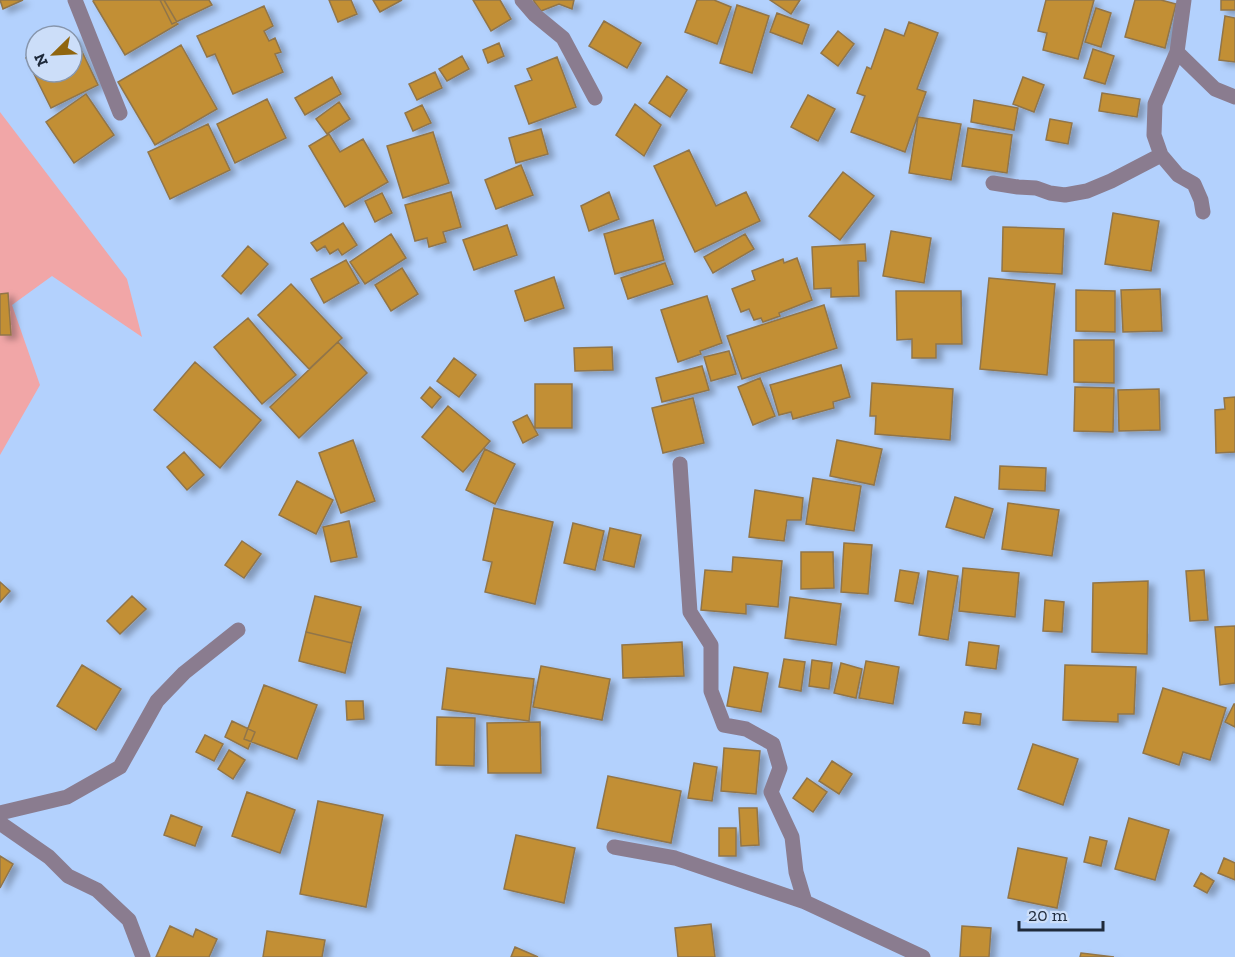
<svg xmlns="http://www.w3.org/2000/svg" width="1235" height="957" font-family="'Zilla Slab',serif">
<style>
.green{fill:#f1a6a7}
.building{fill:#c28f35;stroke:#917549;stroke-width:1.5;filter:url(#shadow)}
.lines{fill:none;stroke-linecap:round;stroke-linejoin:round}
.minor{stroke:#8a7c8f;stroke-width:15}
</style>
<defs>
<filter id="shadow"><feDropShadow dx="6" dy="4" stdDeviation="3" flood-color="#0004"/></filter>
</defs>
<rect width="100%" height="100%" fill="#b3d1fd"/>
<path class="green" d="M0,112l127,167 15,58 -90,-61 -40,29 28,80 -40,70z"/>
<path class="building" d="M0,0h23l-20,9z
M94,0h70l14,24 -53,31 -32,-54z
M160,0h49l3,5 -40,19z
M329,0h22l6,14 -19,8z
M373,0h29l-22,12z
M473,0h27l11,19 -20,12z
M533,0h41l-2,9 -13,-5 -18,7z
M697,0h17l17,7 -14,37 -32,-12z
M770,0h30l-9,14z
M1046,0h48l-16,59 -35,-9 4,-17 -9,-2z
M1135,0h26l15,4 -11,44 -40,-11z
M1221,0h14v10h-14z
M737,5l32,11 -17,57 -32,-10z
M264,6l9,20 -9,5 5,10 6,-3 6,14 -6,2 8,18 -50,22 -18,-40 -8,3 -10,-21z
M1096,8l15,5 -10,34 -16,-5z
M777,13l32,12 -7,19 -32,-12z
M1225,16l10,2v44l-16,-2z
M604,21l37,22 -14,25 -38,-22z
M909,22l29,11 -21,56 9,3 -21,60 -54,-20 14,-36 -8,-3 10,-26 4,2 14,-40 19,7z
M838,31l16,13 -16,22 -17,-13z
M74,35l24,50 -47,23 -25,-50 10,-4v18h36l-1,-36z
M499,43l5,13 -16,7 -5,-13z
M181,45l36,64 -62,36 -37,-63z
M1093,49l21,7 -9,28 -21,-6z
M462,56l7,13 -22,12 -8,-12z
M557,57l19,50 -47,17 -14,-38 17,-6 -5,-11z
M435,72l7,16 -25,12 -8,-16z
M667,76l20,14 -17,27 -21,-14z
M332,77l9,17 -36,21 -10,-17z
M1023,77l21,8 -10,27 -21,-8z
M1102,93l38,6 -3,18 -38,-6z
M86,94l28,41 -40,28 -28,-41z
M808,95l27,14 -17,32 -27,-14z
M267,99l19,39 -51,25 -18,-39z
M974,100l44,8 -4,22 -43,-8z
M339,102l11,17 -23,15 -11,-15z
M635,104l26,21 -17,31 -28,-21z
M422,105l9,18 -18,8 -8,-18z
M918,117l43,7 -10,56 -42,-7z
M1050,119l22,4 -4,21 -22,-4z
M208,124l22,46 -60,29 -22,-47z
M968,128l44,7 -5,38 -45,-7z
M541,129l7,25 -32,9 -7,-25z
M433,132l16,51 -46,15 -16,-52z
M329,134l11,18 23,-13 25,43 -43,25 -36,-61z
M689,150l27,56 30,-14 14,29 -65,31 -41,-86z
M521,165l12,30 -37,14 -11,-29z
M843,172l31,24 -34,44 -31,-24z
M451,192l10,35 -18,5 3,10 -17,5 -2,-9 -12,3 -10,-36z
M609,192l10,27 -30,12 -8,-25z
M382,193l10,20 -17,9 -10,-21z
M1113,213l46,8 -8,50 -46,-7z
M653,220l11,40 -49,14 -11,-40z
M343,223l14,22 -15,10 -4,-6 -8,5 -5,-8 -8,5 -6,-8z
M507,225l10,30 -43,15 -11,-30z
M1003,227l61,2 -2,45 -60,-3z
M891,231l40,7 -7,45 -41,-7z
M391,234l15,24 -41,26 -15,-22z
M745,234l9,15 -41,24 -9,-16z
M865,244l1,17h-8l1,35 -28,1v-9l-17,1 -2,-42z
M248,246l20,18 -27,30 -19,-18z
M797,258l15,42 -33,13 1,3 -17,6 -2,-4 -7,2 -5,-11 -8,3 -9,-23 23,-9 -3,-9 31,-12 1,4z
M346,260l13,23 -35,20 -13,-24z
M665,263l8,21 -45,15 -7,-21z
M402,268l16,26 -27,17 -16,-26z
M554,277l10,31 -39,13 -10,-30z
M989,278l66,6 -8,91 -67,-6z
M291,284l51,54 -33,31 -51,-54z
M1160,289l2,42 -39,1 -2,-42z
M1076,290l39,1v41l-39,-1z
M896,291h65l1,53h-26v14h-24v-19l-15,1z
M8,293l3,42h-11v-41z
M707,296l15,47 -22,8 1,3 -23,8 -17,-52z
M824,305l13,43 -95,31 -15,-43z
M248,318l48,57 -34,29 -48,-57z
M1074,340h40v43l-40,-1z
M338,342l29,31 -68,65 -29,-31z
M612,347l1,23 -38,1 -1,-23z
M729,351l7,23 -25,7 -7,-24z
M454,358l22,17 -17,22 -22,-16z
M195,362l66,58 -41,48 -66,-58z
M841,365l9,32 -17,5 1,6 -41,11 -2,-7 -12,3 -9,-30z
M702,366l7,24 -47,12 -6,-24z
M760,378l15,38 -22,9 -15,-38z
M872,383l81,6 -3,51 -75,-6 1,-18h-6z
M535,384h37v44h-37z
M430,387l11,10 -9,11 -11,-10z
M1075,387l39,1 -1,44 -39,-1z
M1159,389l1,41 -41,1 -1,-41z
M1235,397v55l-19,1 -1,-43 10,-1 -1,-11z
M693,398l11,45 -41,10 -11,-45z
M448,406l42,35 -27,31 -41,-35z
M527,415l11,20 -15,8 -10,-21z
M353,440l22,61 -34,12 -22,-60z
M837,440l45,9 -8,36 -44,-9z
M485,449l30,15 -20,40 -29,-14z
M184,452l20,23 -17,15 -20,-23z
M1000,466l46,2 -1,23 -46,-2z
M813,478l48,8 -7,45 -48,-7z
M297,481l36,19 -17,34 -37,-19z
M755,490l48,8 -2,22h-14l-3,21 -35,-4z
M955,497l38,12 -9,29 -38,-11z
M1008,503l51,7 -7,46 -50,-7z
M494,508l59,14 -18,82 -50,-12 7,-30 -9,-2z
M349,521l8,36 -26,5 -8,-35z
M573,523l31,8 -9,39 -31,-7z
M610,528l31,7 -7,32 -31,-7z
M242,541l19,13 -17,24 -19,-13z
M844,543l28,2 -4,49 -27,-2z
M801,552h32l1,36 -33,1z
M733,557l49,4 -4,46 -32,-3v10l-45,-4 4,-40 27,2z
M963,568l56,5 -4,44 -56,-6z
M900,570l19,3 -6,31 -18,-3z
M1204,570l4,50 -18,1 -4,-50z
M928,571l30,5 -10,64 -29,-5z
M1148,581l-1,73 -55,-2 1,-69z
M0,582l10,9 -10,11z
M132,596l14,13 -26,25 -13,-13z
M315,596l46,11 -9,36 -46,-11z
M790,597l51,7 -5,41 -51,-7z
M1045,600l19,2 -2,30 -19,-1z
M1235,626v57l-15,2 -5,-58z
M306,632l46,11 -7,30 -46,-12z
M682,642l2,34 -61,2 -1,-33z
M969,642l30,4 -3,23 -30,-4z
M784,659l21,3 -4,29 -22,-4z
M812,660l20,3 -3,26 -20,-3z
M866,661l33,6 -6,37 -34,-6z
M841,663l21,6 -6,29 -22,-5z
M82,665l39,24 -25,41 -39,-24z
M1065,665l71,2 -2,47h-16v8l-55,-2z
M541,666l69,13 -8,41 -69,-13z
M734,667l34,6 -7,39 -34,-6z
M447,668l87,11 -5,42 -87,-12z
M264,685l53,20 -20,54 -53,-20z
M1163,688l63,20 -16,52 -27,-8 -4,13 -36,-12z
M346,701h17l1,18 -17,1z
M1234,704h1v23l-10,-5z
M965,712l16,2 -1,11 -17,-2z
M437,717l38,1 -1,48 -38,-1z
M232,721l23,11 -7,17 -23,-12z
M540,722l1,51h-53l-1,-50z
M205,735l18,9 -9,17 -18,-9z
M1033,744l45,15 -15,46 -45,-16z
M724,748l36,3 -4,43 -35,-3z
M229,750l16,10 -12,19 -15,-10z
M832,761l20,13 -13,20 -20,-13z
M694,763l23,4 -5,34 -24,-3z
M608,776l73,15 -10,52 -74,-15z
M807,778l20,14 -14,20 -20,-14z
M247,792l48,18 -15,43 -48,-17z
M318,801l65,14 -17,92 -66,-13z
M739,808h18l2,37 -18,1z
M171,815l31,12 -7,19 -31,-11z
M1129,818l40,12 -14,50 -40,-11z
M719,828h17v28h-17z
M516,835l59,13 -11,55 -60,-14z
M1090,837l17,4 -6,25 -17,-4z
M1018,848l49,10 -10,50 -49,-10z
M0,856l13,8 -13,24z
M1224,858l11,5v17l-17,-7z
M1201,873l13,8 -7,12 -13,-7z
M711,924l4,33h-37l-3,-29z
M170,926l23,11 3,-8 21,10 -8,18h-53z
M962,926l29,2 -2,29h-29z
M267,931l58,9 -3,17h-59z
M515,947l23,10h-27z
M1081,953l33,4h-34z"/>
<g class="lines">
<path class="minor" d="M75,0l45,113
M522,0l13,15 28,23 32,60
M1184,0l-7,52 -22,52 -1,31 7,20 17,20 16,9 7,16 2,12
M1177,52l38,37 20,8
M993,183l25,4 18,1 14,5 15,2 22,-4 24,-10 50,-26
M680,464l10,148 21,33v46l13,34 22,4 27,15 7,24 -9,24 21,45 4,35 9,30
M0,813l67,-16 53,-30 37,-66 27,-28 54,-43
M0,823l49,34 19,19 29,14 32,30 14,37
M614,847l61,11 130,44 118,55"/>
</g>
<g transform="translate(54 54) rotate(246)"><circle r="28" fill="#ccdef9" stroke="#8796ad" stroke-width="1.5"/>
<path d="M0-4.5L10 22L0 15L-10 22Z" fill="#90650e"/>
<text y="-9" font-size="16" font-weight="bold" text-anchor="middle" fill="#1f2a3b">N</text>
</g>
<path d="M1019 921v9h84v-9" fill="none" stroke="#1f2a3b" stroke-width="3"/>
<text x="1028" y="921" font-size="18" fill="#1f2a3b" stroke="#ccdef9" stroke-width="4.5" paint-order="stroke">20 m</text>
</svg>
